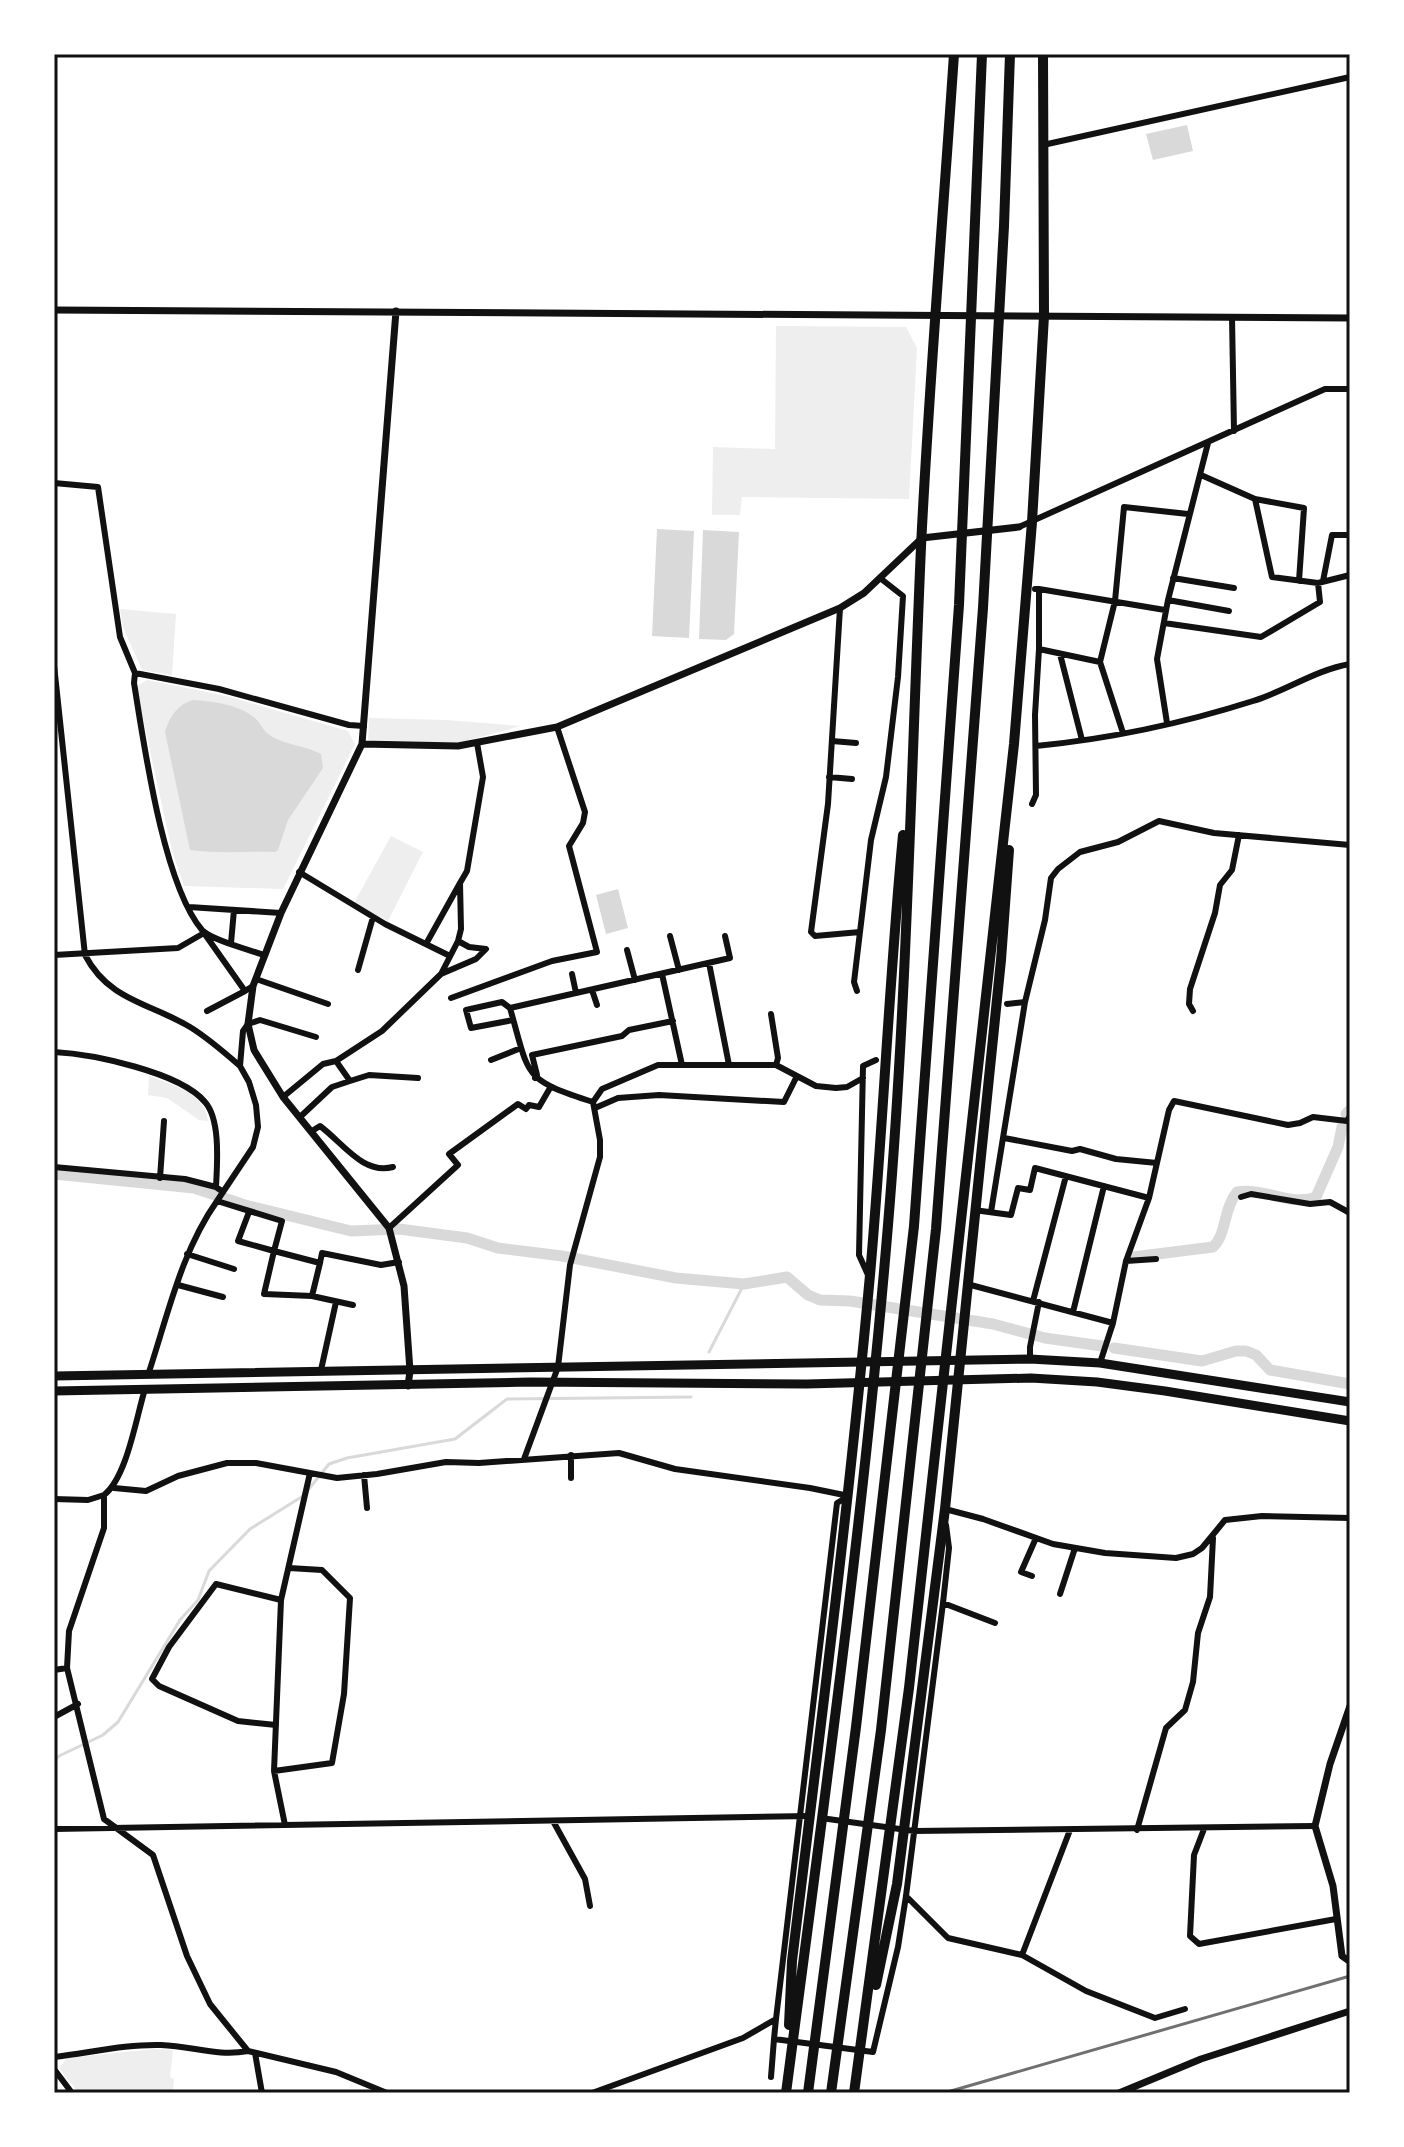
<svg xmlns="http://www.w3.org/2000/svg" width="1404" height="2147" font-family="Poppins,sans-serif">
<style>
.green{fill:#eee}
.water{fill:#d9d9d9}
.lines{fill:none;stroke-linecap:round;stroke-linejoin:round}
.stream{stroke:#d9d9d9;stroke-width:3}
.canal{stroke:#d9d9d9;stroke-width:11}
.minor{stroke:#111;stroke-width:6}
.tertiary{stroke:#111;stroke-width:7}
.primary{stroke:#111;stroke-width:9}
.trunk{stroke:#111;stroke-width:10}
.motorway{stroke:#111;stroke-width:10}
.rail{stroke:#707070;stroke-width:3}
.neatline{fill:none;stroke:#111;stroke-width:3}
</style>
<rect width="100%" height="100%" fill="#fff"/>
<path class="green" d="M776,326l130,1 11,21 -8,151 -167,-2 -2,18h-28l1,-68 62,2z
M120,609l56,5 -4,61 -30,-5 -19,-43z
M147,680l79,16 122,35 7,13 -72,145 -99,-3 -12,-35 -36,-164z
M369,718l77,2 75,6 -63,17 -90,-3z
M391,836l32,16 -35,69 -34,-18z
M149,1076c23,9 56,16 59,45l-9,-1 -32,-22 -19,-3z
M155,2049l18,1 -3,27 4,2 -1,14h-94l-20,-25 8,-10z"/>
<path class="water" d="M1187,125l6,26 -40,9 -7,-26z
M657,529l37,2 -5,107 -37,-2z
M703,530l36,2 -5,102 -8,6 -27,-1z
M193,700c19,1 47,5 62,18 5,4 7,11 12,15 14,12 38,12 54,21l2,14 -35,52 -10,30 -3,2c-29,-1 -56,2 -85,-2l-25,-118c4,-15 13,-28 28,-32z
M618,889l10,39 -22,6 -10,-39z"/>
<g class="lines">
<path class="stream" d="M709,1352l35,-68
M308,1490l21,-26 18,-6 108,-19 52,-40 184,-2
M54,1761l5,-5 44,-21 15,-13 62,-102 18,-20 11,-29 41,-42 53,-33"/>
<path class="canal" d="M1346,1114l4,-4
M54,1174l140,14 51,17 106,26 48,-2 68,9 31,10 64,8 114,22 68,6 43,-7 21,18 12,5 30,1 143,23 52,14 57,8
M1133,1257l80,-10c14,-13 10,-38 24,-55 26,-5 55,15 79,5l22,-50 4,-20
M1114,1348l88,13 34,-10h10l10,4 14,15 80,14"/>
<path class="minor" d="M54,126v87
M1043,145l307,-68
M1232,317l2,114
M1201,475l54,24 49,9 -5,73
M54,483l44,4 22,150 15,36 84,16 130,36 15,1
M1255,499l17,78 46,6 32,-8
M1019,527l306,-138h25
M1173,578l61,10
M1323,581l9,-46h18
M1035,589h4v60
M1039,589l126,21
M1168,600l61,11
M840,608l-12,196 -17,128 4,4 45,-4
M1164,623l97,14 59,-35 -2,-19
M1060,654l22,86
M1100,662l15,-61 9,-94 64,7
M54,665l31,290c24,46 65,48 105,72 18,11 34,25 50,39
M135,673l-1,10c10,61 29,201 68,247 9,10 48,20 62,25
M1167,723l-10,-64 11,-59 40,-157
M832,741l24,2
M1036,746c72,-7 148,-23 217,-45 33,-10 62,-31 97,-37
M829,777l23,2
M1032,804l4,-9 -1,-80 4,-66 61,13 23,71
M299,872l86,52 65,32
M189,907l92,6
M670,936l9,34
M458,941l3,-12 -1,-46 7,-12 16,-94 -6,-34
M231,943l3,-33
M426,944l34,-61
M627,950l8,30
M54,955l124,-7 26,-15 41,58 8,-5
M709,963l20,102
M358,970l15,-53
M572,974l4,19
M662,974l20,91
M256,979l72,25
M592,990l5,15
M857,991l-3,-9 17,-142 15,-63 12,-100 5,-81 -23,-18
M451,998l101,-37 45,-9 -28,-106 14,-23 2,-11 -28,-85
M1007,1004l18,-2
M510,1008l-8,-6 -36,8 5,18 42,-8
M207,1011l38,-20
M1193,1011l-4,-7 1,-15 25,-76 5,-28 12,-15 7,-35
M771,1014l7,44 -2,7
M54,1052c38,2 126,20 151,50 16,18 12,63 11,85
M491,1060l30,-12
M336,1061l14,20 19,-6 49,3
M535,1078l2,-3 -5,-20 90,-19 7,-6 44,-9
M283,1097l40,-33 13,-3 46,-30 59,-57 35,-15 10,-10 -17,-2 -11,-6 -17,33
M593,1102l9,-13 56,-24h118l40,21 20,2 11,-1 16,-9
M595,1108l23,-10 41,-3 125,7 13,-26
M300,1117l32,-30 18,-6
M312,1131l8,-5c23,17 43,49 73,41
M1004,1138l68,13 8,-2 36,10 41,4
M54,1167l131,12 31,8 7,5 -6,9 65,20 -8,30 -36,-10 11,-29
M160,1178l4,-57
M223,1192l30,-45 5,-20 -2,-22 -7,-23 -9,-16 3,-35 5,-7 12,-4 56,17
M1241,1197l10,-3 59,10 20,-2 20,11
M974,1210l37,5 7,-27 12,2 5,-22 114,30
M991,1212l34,-210 20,-82 6,-42 7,-9 22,-17 38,-10 41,-21 55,12 136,12
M389,1228l69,-63 -9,-11 69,-50 8,5 3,-4 10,2 11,-19
M187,1254l47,15
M1126,1261l30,-2
M320,1263l-8,33 -48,-2 10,-43 46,12 2,-10 59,12 18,-3
M868,1275l-9,-20 4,-189 13,-6
M967,1284l146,39
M178,1285l45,12
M312,1296l41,9
M1033,1301l33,-125
M1073,1312l31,-126
M1030,1359v-12l9,-45
M1100,1363l13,-40 13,-62 23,-63 20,-88 5,-9 114,24 12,-2 13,-6 34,4 3,-5
M321,1370l15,-68
M148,1375c20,-60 33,-123 69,-174
M145,1389c-9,29 -18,88 -41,106v33l-35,103 -2,37 37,151 49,36 34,101 23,48 38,47 88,21 51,21
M571,1455v23
M524,1459l34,-92 12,-102 30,-108v-17l-7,-38c-71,-23 -63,-24 -83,-94l220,-50 -5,-22
M364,1475l3,33
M114,1488l32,3 32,-15 49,-13h29l81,15 40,-4 69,-12 33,1 140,-10 56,16 135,19 39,8
M54,1499l34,1 16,-5
M945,1509l38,10 70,25 52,9 71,5 17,-4 9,-6 23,-28 37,-4 88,2
M1032,1576l-11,-4 15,-34
M1060,1594l15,-46
M943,1603l52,20
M54,1670l13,-2
M54,1717l24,-13
M276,1725l-38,-4 -79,-35 -7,-7 17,-32 47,-63 65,16
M274,1771l58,-8 12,-69 6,-96 -28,-28 -33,-2
M821,1818l93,13 401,-5
M553,1821l32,58 5,27
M285,1825l-11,-54 7,-171 29,-127
M54,1829l756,-13
M1204,1829l-10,26 -4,81 9,8 137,-25
M1137,1830l29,-102 19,-18 8,-28 5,-49 12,-36 3,-59
M906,1896l42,42 74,17 64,36 69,27 30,-9
M1022,1955l48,-125
M776,2019l-2,20 99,13 25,-105 8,-51 37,-293 6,-55 -3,-23
M255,2053l7,40
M54,2057c35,-4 72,-13 107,-12 32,1 56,12 87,6
M54,2069l18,24
M771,2077l3,-38
M592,2093l151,-55 33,-19 61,-516 12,-7"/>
<path class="tertiary" d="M54,310l1296,8
M396,311l-34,433 -81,169 -28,73 -5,38 6,26 29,47 106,131 15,58 6,85 -2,15
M362,744l96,2 99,-19 283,-119 24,-15 58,-55 97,-11
M1349,1961l-7,-5 -9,-70 -18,-60 15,-62 20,-58
M1119,2093l82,-34 149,-48"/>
<path class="primary" d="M54,1376l976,-17 70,4 250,39
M54,1391l476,-9 277,2 224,-6 66,4 68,9 185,30"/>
<path class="trunk" d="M876,1985l21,-101 48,-375 56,-549 8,-110
M789,2025l3,-64c28,-229 57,-457 78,-686 13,-147 19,-294 33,-440
M786,2093c38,-289 78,-578 102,-868 19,-226 23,-452 33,-678 8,-165 22,-329 33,-493
M854,2093l55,-405 105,-944 18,-222 12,-206 -1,-262"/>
<path class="motorway" d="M808,2093l48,-366 58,-501 45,-621 23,-551
M831,2093l50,-363 55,-501 47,-621 21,-382 6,-172"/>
<path class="rail" d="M944,2093l406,-117"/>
</g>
<rect width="1404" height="2147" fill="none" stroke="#ffffff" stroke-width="112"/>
<rect x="56" y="56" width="1292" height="2035" class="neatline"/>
</svg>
